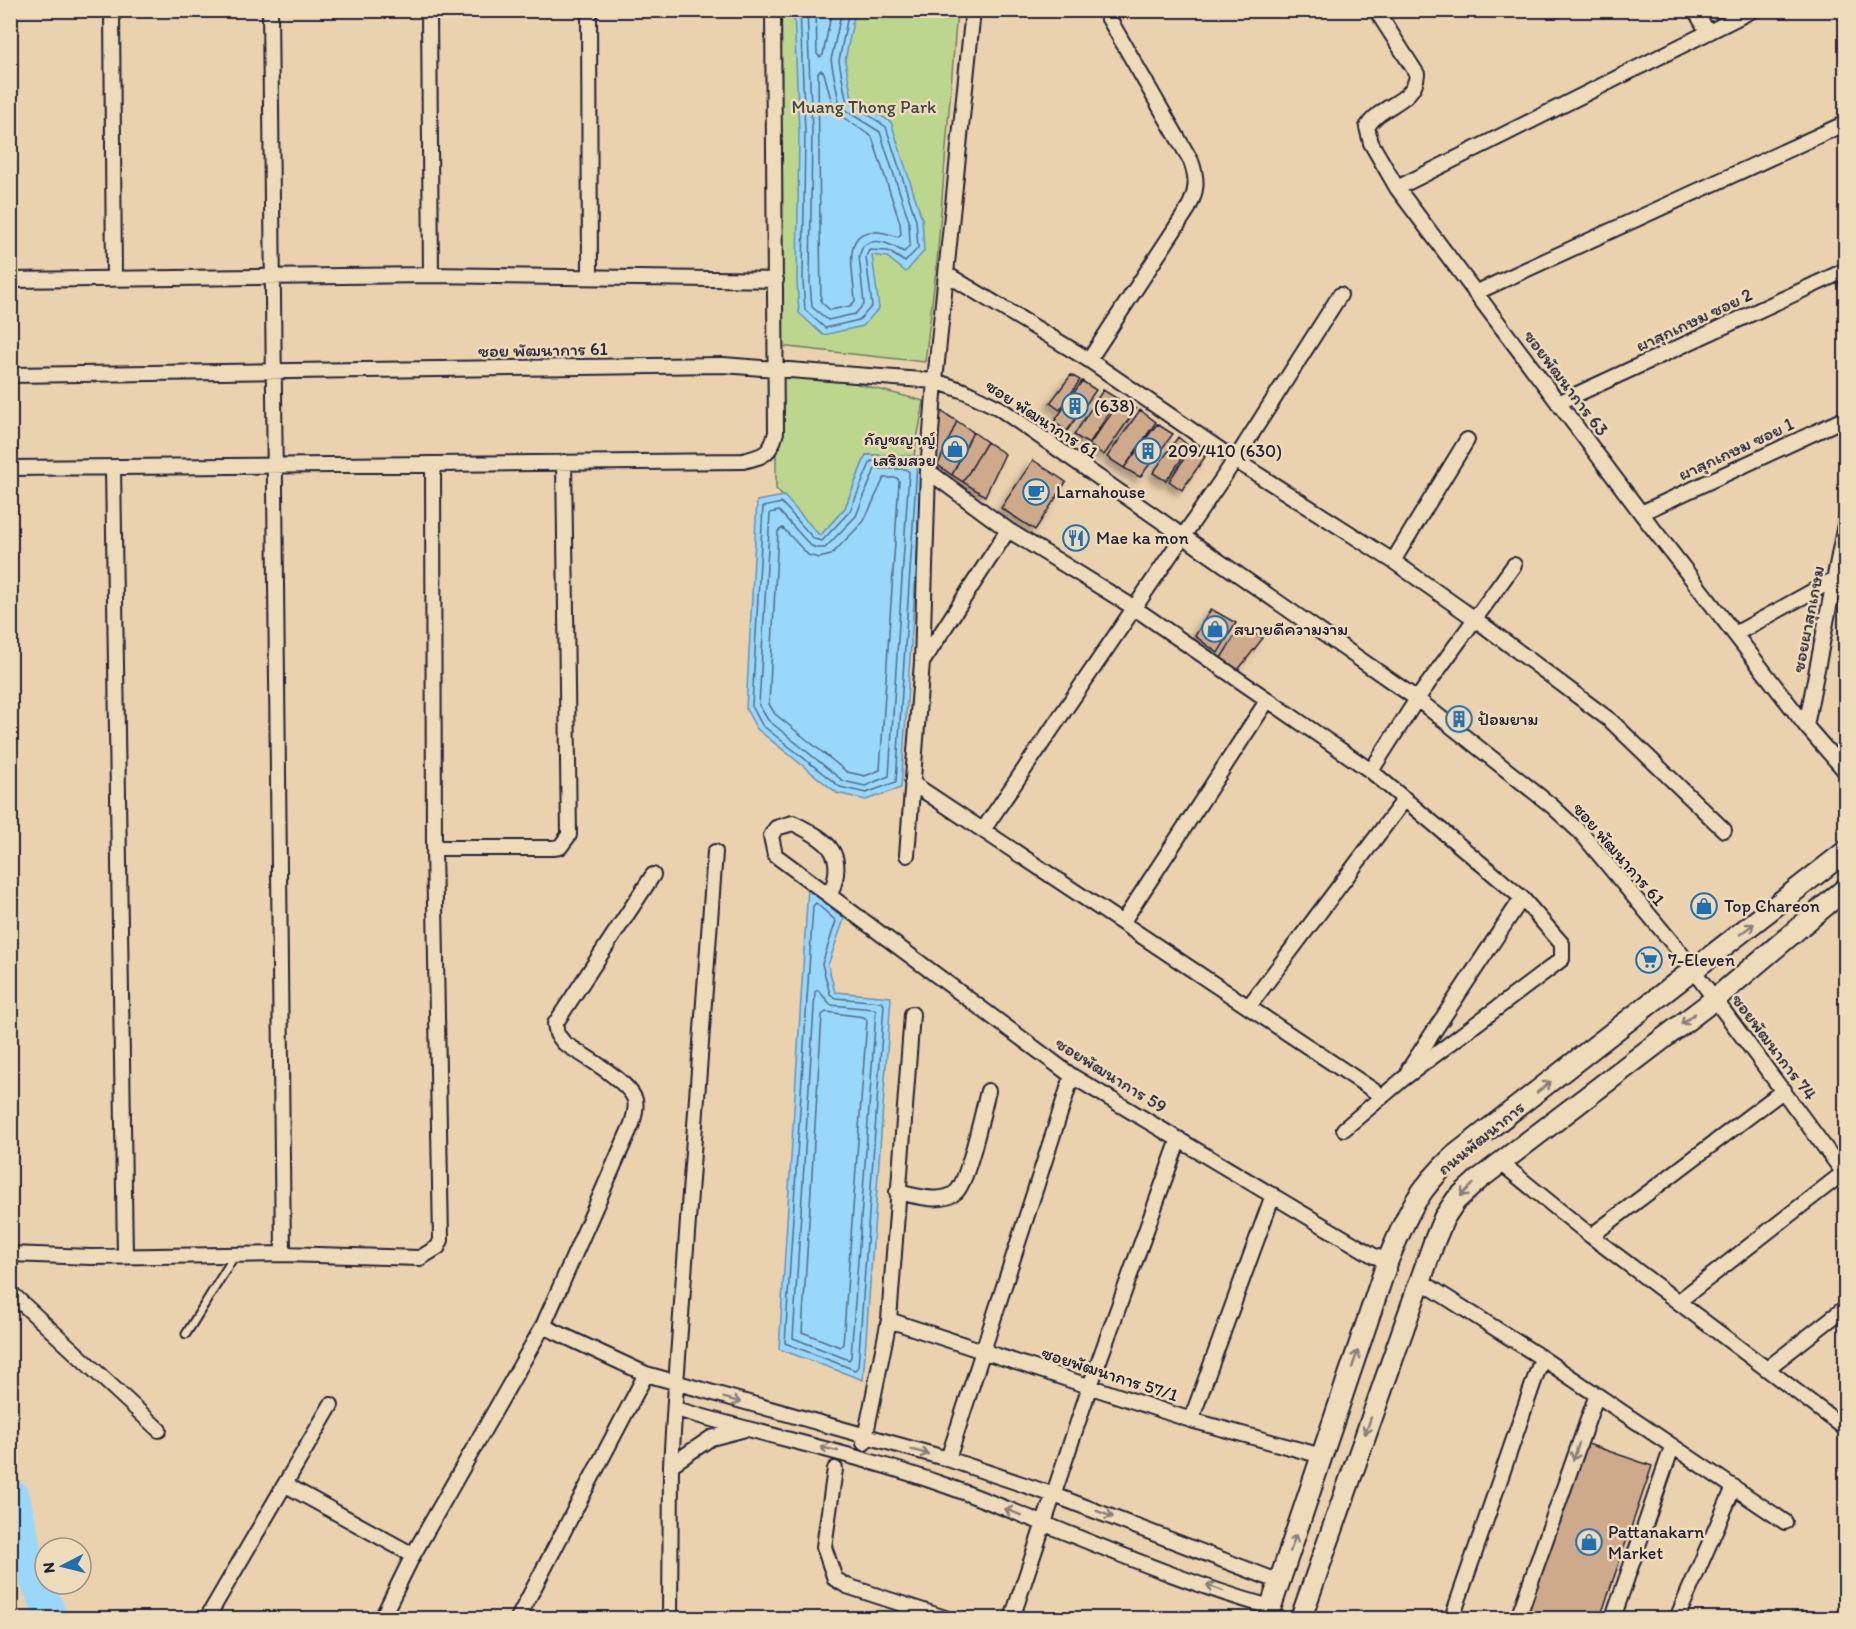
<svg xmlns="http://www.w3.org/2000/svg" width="1856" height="1629" font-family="Itim,'Playpen Sans Thai',sans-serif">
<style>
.green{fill:#bcd68d;stroke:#6f7c64;stroke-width:1.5}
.water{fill:#99d8fb;stroke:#698fae;stroke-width:1.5}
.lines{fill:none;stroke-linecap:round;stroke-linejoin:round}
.shore{stroke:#526b88;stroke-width:1.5}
.river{stroke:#99d8fb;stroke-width:32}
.building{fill:#ceaa8a;stroke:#22223b;stroke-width:1.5;filter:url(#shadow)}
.lane-casing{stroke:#22223b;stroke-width:11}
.street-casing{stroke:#22223b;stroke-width:18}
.secondary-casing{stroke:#22223b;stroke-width:24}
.lane{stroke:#eedbb9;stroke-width:7}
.street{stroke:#eedbb9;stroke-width:14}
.secondary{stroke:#eedbb9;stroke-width:20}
.oneway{stroke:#887e7a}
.labels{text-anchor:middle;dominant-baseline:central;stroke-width:5;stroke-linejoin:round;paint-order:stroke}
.park-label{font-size:18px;fill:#41464b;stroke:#eedbb9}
.street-label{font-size:18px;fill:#22223b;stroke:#eedbb9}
.poi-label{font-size:18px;fill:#22223b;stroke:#eedbb9;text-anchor:start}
</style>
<defs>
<filter id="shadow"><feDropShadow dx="-5.5" dy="5.5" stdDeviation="3" flood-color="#0004"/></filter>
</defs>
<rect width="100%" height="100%" fill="#ebd2ae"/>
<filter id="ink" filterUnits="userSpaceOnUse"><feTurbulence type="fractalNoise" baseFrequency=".0167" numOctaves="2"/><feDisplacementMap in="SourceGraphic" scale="12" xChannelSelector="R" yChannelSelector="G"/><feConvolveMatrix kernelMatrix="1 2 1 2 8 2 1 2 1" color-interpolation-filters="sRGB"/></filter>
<g filter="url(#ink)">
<path class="green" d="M780,11h177l-20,250 -12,101 -146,-16 -3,-66z
M776,363l148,38 -10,55 -48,-1 -21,53 -25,28 -44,-47z"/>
<path class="water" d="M794,11h61l-10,50 7,37 39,24 31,97 2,32 -18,21 -19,-15 -15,-2 7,53 -16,18 -40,9 -24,-22 -2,-31 2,-150z
M866,455l58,1 -23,332 -35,12 -29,-7 -80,-64 -11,-20 11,-208 27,-5 36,40 25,-28z
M808,887l36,32 -16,46 7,27 56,5 -28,383 -84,-31z"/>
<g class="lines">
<path class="shore" d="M800,10l5,122 -2,150 2,28 20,18 34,-8 13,-14 -6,-49 3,-7 19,1 17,11 13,-14 -2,-28 -30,-93 -40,-28 -7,-38 10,-51
M807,10l5,122 -2,150 2,25 16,13 27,-6 9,-10 -5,-48 4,-10c14,-10 28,-1 41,6l6,-7 -1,-24 -29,-89 -35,-22 -6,-8 -8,-42 11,-50
M816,10l1,44 3,3 3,-2 9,-45
M821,70l3,3 10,38 38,26 28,86 1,11 -3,3c-61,-22 -45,29 -43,64l-5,5 -20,4 -9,-8 -3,-229z
M871,461l43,1 3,3 -21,317 -30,11 -26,-6 -78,-62 -10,-19 11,-199 19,-4 32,36 8,2 28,-30z
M875,469h31l3,3 -20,304 -24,10 -22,-5 -75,-61 -9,-15 11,-192 9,-2 31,34 6,3h9l31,-32z
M884,478h13l2,3 -19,289 -15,6 -18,-4 -72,-58 -6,-10 9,-173 5,-3 25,27 11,3 12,-3 33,-34z
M816,903l20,18 -14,43 8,30 5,4 47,4 2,3 -26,362 -3,3 -70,-27 28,-437z
M818,990l13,15 43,4 2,2 -25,346 -2,3 -56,-22 22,-346z
M826,1012l38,5 3,3 -24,324 -3,3 -38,-15 20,-317z"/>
<path class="river" d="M10,1493l4,4 16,70 22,51"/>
</g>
<path class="building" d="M1071,375l9,5 -20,30 -10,-7z
M1082,381l14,9 -29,41 -13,-9z
M1103,390l15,9 -29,45 -15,-9z
M1122,399l14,10 -32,46 -15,-10z
M936,408l21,13 -19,44 -6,-1z
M1140,410l16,12 -32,46 -17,-11z
M957,421l16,11 -21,43 -14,-10z
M1157,424l16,10 -33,43 -16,-9z
M973,432l14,10 -24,40 -11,-7z
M1178,437l12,10 -24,34 -13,-8z
M987,442l18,12 -20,42 -22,-14z
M1192,447l13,10 -23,33 -13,-9z
M1033,460l33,22 -31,48 -34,-22z
M1211,609l25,14 -18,30 -23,-17z
M1249,631l14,7 -25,32 -17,-12 16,-26 8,5z
M1458,710l9,8 -7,10 -10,-7z
M1585,1443l67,23 -52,152h-75z"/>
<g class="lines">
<g class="lane-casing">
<path id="lane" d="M186,1334l49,-79"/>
</g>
<g class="street-casing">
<path id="street" d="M112,10l2,269
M270,10l13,1244
M429,10l2,265
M589,10l1,267
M1376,10l41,64c-2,29 -35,29 -50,53l4,16 26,45 244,325 165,213 40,46
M1695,10l12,21
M1397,188l356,-178
M948,275l141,85 146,100 158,101 82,58 136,102 113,109
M10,280l421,-5 345,5
M1475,293l371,-170
M1089,360l99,-151c9,-18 10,-29 3,-48l-87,-151
M10,375l713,-10 212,16 29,10 35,17 418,291 135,107 31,29 96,116 167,225
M1558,403l288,-133
M10,468l733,-7c21,-5 28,-7 33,-29l-3,-422
M113,468l12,788
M928,471l80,59 125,77 238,164 151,127 40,46v15l-159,120 -59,50
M1641,513l205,-95
M1393,561l74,-121
M1735,634l98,-54 13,2
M923,661l85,-131
M1806,726l40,-207
M1371,771l46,-72 97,-134
M912,783l470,313
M983,830l252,-370 105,-165
M434,848h119l7,-1 9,-12 -5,-373
M907,855l15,-193 6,-191 7,-90 38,-371
M830,895c17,-41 0,-54 -37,-72l-17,5 -5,8 4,19 297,221 302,180 14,4
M1122,923l145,-222
M1249,1006l156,-207
M1409,1069l113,-171
M1501,1163l90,73 255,193
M897,1192c16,3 45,13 59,0 12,-10 27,-82 32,-101
M1591,1236l193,-146
M10,1254l81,3 192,-3 137,4 18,-11 3,-7 -7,-392 -1,-384
M1419,1280l123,78 243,164
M10,1292l149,138
M1679,1301l164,-128
M889,1320l302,100 131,36
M543,1326l103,48 302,85 106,36 226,87
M1768,1368l78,-61
M676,1409c90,27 182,45 271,77 108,39 213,90 323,121
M1191,1420l82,-225
M864,1443l25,-123 23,-306
M948,1459l124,-383
M671,1465l40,-27 31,-8
M835,1469l-11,78 11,32 12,7 98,32
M286,1485l127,70
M207,1618l124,-213
M382,1618l31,-63 130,-229 89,-202c2,-7 5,-16 3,-24 -6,-19 -54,-46 -71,-57l-7,-9 -2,-10 98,-149
M518,1618l128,-244
M670,1618l1,-153 5,-81 39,-532
M1012,1618l78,-232 89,-247
M1452,1618l90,-260
M1518,1618l78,-221
M1613,1618l59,-171
M1677,1618l57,-131"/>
</g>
<g class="secondary-casing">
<path id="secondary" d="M1267,1618l121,-358c20,-47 27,-67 66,-104l392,-305
M1301,1618l133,-376 10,-24 12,-18 22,-20 237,-181 131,-111"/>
</g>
<use href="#lane" class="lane"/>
<use href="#street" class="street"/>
<use href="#secondary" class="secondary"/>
</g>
<defs><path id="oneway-shaft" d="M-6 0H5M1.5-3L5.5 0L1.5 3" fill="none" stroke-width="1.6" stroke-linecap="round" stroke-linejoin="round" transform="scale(1.5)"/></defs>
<g class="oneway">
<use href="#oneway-shaft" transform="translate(1747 929) rotate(-38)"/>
<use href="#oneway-shaft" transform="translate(1688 1019) rotate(142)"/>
<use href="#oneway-shaft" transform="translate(1544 1087) rotate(-38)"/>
<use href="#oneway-shaft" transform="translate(1467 1190) rotate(136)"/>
<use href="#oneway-shaft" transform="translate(1355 1359) rotate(-71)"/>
<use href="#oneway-shaft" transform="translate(732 1400) rotate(15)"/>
<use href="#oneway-shaft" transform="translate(1368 1426) rotate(109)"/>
<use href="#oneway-shaft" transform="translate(829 1449) rotate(-167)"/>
<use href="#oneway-shaft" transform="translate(920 1452) rotate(15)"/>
<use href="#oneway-shaft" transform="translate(1576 1452) rotate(109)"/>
<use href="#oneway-shaft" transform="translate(1013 1512) rotate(-158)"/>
<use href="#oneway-shaft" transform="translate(1105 1514) rotate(21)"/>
<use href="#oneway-shaft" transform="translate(1293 1543) rotate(-71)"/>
<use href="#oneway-shaft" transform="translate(1215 1588) rotate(-160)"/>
</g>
</g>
<defs>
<g id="building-ring" transform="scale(1.35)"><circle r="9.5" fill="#eedbb9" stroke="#1f6fb2" stroke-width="1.5"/><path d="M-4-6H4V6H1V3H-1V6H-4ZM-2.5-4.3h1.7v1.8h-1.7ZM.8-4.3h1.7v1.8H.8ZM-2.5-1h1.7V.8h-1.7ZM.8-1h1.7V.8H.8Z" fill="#1f6fb2"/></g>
<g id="shop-ring" transform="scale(1.35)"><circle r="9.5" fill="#eedbb9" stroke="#1f6fb2" stroke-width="1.5"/><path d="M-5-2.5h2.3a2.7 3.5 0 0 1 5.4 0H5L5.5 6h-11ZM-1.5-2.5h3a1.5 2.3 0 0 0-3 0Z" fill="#1f6fb2"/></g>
<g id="cafe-ring" transform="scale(1.35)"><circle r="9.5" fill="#eedbb9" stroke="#1f6fb2" stroke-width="1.5"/><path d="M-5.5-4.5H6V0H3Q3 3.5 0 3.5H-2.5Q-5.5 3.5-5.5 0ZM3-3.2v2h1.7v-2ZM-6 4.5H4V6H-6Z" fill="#1f6fb2"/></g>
<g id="restaurant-ring" transform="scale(1.35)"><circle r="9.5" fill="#eedbb9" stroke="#1f6fb2" stroke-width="1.5"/><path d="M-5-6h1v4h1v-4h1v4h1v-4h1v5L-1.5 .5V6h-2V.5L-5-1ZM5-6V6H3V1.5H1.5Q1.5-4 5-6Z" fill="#1f6fb2"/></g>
<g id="supermarket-ring" transform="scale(1.35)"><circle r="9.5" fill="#eedbb9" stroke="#1f6fb2" stroke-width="1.5"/><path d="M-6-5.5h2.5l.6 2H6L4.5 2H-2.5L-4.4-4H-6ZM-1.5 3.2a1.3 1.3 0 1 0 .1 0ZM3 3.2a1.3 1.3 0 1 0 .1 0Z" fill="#1f6fb2"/></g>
</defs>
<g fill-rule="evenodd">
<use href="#building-ring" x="1075" y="406"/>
<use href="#shop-ring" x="955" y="449"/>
<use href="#building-ring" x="1148" y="451"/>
<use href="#cafe-ring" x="1036" y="492"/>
<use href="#restaurant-ring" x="1076" y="538"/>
<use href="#shop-ring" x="1215" y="629"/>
<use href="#building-ring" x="1459" y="719"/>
<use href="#shop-ring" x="1704" y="906"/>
<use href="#supermarket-ring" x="1649" y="960"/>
<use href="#shop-ring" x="1589" y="1542"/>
</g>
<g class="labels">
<g class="park-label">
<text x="864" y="107">Muang Thong Park</text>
</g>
<g class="street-label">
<text transform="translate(1694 320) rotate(-25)">ผาสุกเกษม ซอย 2</text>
<text transform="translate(543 350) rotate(-1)">ซอย พัฒนาการ 61</text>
<text transform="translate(1566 383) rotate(53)">ซอยพัฒนาการ 63</text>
<text transform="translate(1042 419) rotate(33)">ซอย พัฒนาการ 61</text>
<text transform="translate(1736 449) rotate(-25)">ผาสุกเกษม ซอย 1</text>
<text transform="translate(1808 619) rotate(-79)">ซอยผาสุกเกษม</text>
<text transform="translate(1619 854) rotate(49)">ซอย พัฒนาการ 61</text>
<text transform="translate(1774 1047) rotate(53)">ซอยพัฒนาการ 74</text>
<text transform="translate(1111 1075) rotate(32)">ซอยพัฒนาการ 59</text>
<text transform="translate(1481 1138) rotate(-39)">ถนนพัฒนาการ</text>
<text transform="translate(1110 1374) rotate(18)">ซอยพัฒนาการ 57/1</text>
</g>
<g class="poi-label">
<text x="1094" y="406">(638)</text>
<text x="936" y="439" text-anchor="end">กัญชญาญ์<tspan x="936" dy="21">เสริมสวย</tspan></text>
<text x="1168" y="451">209/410 (630)</text>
<text x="1056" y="492">Larnahouse</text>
<text x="1096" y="538">Mae ka mon</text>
<text x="1234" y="629">สบายดีความงาม</text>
<text x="1478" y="719">ป้อมยาม</text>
<text x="1724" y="906">Top Chareon</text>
<text x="1668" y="960">7-Eleven</text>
<text x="1608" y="1532">Pattanakarn<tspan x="1608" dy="21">Market</tspan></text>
</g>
</g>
<rect width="1856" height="1629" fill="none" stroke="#eedbb9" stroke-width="36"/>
<rect x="18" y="18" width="1820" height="1593" fill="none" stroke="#22223b" stroke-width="2" filter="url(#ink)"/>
<g transform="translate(63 1566) rotate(263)"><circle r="28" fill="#eedbb9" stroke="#9c9187" stroke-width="1.5"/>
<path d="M0-4.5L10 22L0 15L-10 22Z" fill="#1f6fb2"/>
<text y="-9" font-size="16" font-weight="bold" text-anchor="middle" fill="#22223b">N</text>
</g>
</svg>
